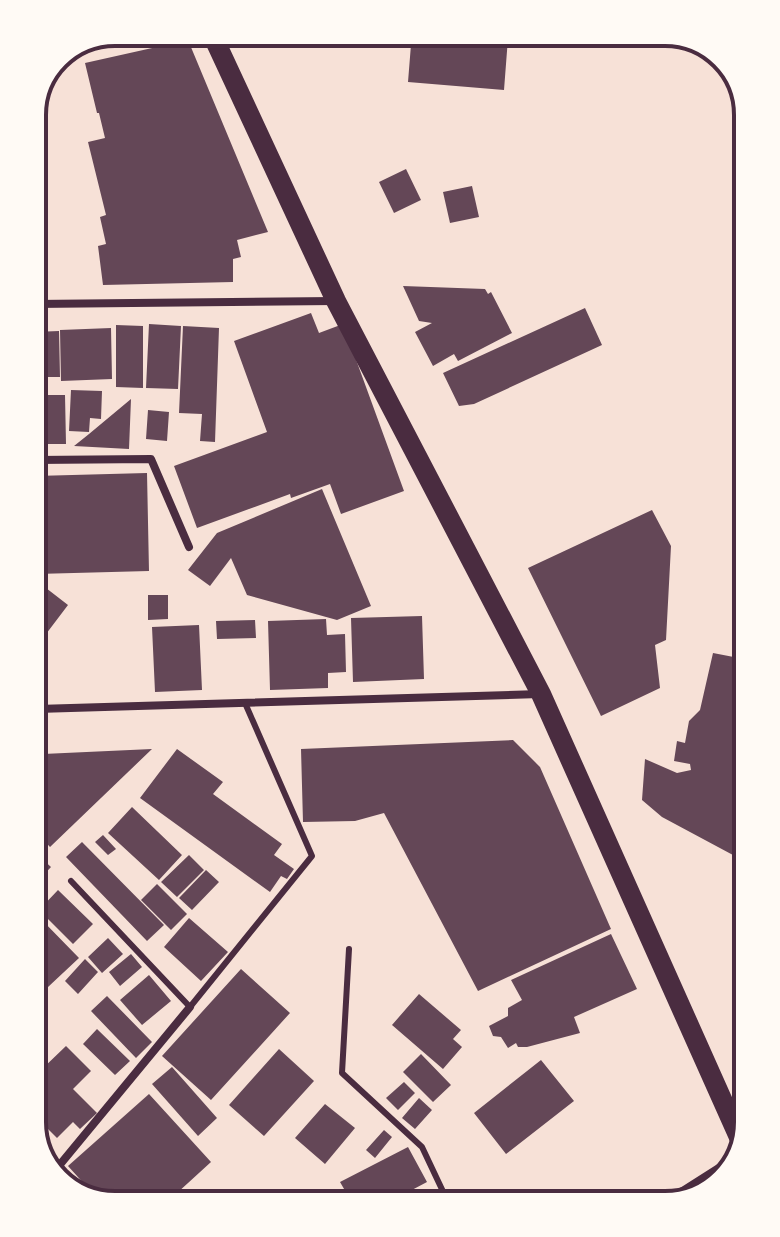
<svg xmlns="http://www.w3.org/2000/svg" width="780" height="1237" font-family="Rubik,sans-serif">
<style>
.building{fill:#644757}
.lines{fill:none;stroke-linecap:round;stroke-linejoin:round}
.service{stroke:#4a2c40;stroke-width:6}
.minor{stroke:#4a2c40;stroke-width:8}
.primary{stroke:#4a2c40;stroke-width:20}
.rim{fill:none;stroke:#4a2c40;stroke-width:4}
</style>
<rect width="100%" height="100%" fill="#f7e1d7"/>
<path class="building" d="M412,32h28l68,6 -4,52 -96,-8z
M188,40l80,192 -31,8 4,17 -8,2v23l-130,3 -5,-39 8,-2 -6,-27 6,-2 -18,-73 17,-4 -6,-25h-2l-12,-50z
M406,169l15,31 -27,13 -15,-31z
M472,186l7,31 -29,6 -7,-31z
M403,286l82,3 3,5 3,-2 21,41 -54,28 -4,-7 -21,12 -18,-34 17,-9 -13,-2z
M585,308l17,37 -128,59 -15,2 -16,-33z
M311,313l8,20 24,-9 61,167 -63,23 -11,-30 -39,14 -1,-4 -93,34 -23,-62 93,-34 -33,-91z
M149,324l32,2 -3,63 -32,-1z
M116,325l27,1v62l-27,-1z
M183,326l36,2 -4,114 -15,-1 2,-27 -23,-1z
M111,328l1,51 -51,2 -1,-51z
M59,331l1,46h-26v-45z
M71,390l31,1 -1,28 -11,-1 -1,14 -20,-1z
M35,394h6l1,46h-7z
M45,395h20l1,49h-20z
M131,399l-2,50 -55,-3 15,-12z
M148,410l21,2 -2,29 -21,-2z
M147,473l2,98 -113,3 -1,-98z
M322,489l49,117 -34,14 -90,-25 -16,-37 -21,28 -22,-16 29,-37z
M652,510l19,36 -5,94 -11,5 5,43 -59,28 -73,-148z
M46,588l22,17 -25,33 -7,-5v-32z
M148,595h20v24l-20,1z
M422,616l2,63 -71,3 -2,-64z
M326,619l1,16 18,-1 1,38 -18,1v15l-58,2 -2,-69z
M255,620l1,18 -39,1 -1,-18z
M199,625l3,65 -47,2 -3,-65z
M713,653l31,6 2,203 -84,-45 -20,-17 3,-41 32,14 14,-3 -1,-6 -16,-3 3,-20 8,2 4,-22 11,-11z
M513,740l27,27 71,162 -133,62 -94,-178 -29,8 -52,1 -2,-73z
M152,749l-102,98 -12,-13v-74l5,-6z
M177,749l46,33 -10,12 69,50 -8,11 20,14 -7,10 -6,-3 -11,16 -130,-94z
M132,807l50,48 -23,25 -51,-47z
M103,835l13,14 -8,6 -13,-13z
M82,842l82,83 -17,16 -81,-84z
M38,855l13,12 -13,14z
M189,855l15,15 -27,27 -16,-15z
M206,870l13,12 -27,28 -13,-12z
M157,884l30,30 -16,16 -30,-30z
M58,890l35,34 -20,20 -34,-34z
M39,917l40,41 -31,29 -9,-9z
M189,918l39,34 -27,29 -37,-34z
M611,934l26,55 -63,28 6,16 -53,14h-9l-2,-4 -8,5 -7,-11 -8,-1 -4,-10 19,-10v-8l14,-8 -11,-20z
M108,938l15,16 -21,19 -14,-16z
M131,954l11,13 -22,19 -11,-14z
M85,959l13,13 -20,22 -13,-13z
M241,969l49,44 -79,87 -49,-44z
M149,975l22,26 -29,24 -22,-25z
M419,994l42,36 -8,9 9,8 -19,22 -51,-44z
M107,996l45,46 -16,16 -45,-47z
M97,1029l33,32 -15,14 -32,-31z
M66,1046l25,25 -18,18 24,24 -17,16 -7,-7 -16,16 -17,-17v-50z
M279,1049l35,32 -50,55 -35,-31z
M421,1054l30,31 -18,17 -30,-30z
M541,1060l33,41 -68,53 -32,-41z
M172,1067l45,51 -19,18 -46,-52z
M404,1082l11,11 -17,17 -12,-12z
M149,1094l62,68 -46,42 -55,1 -30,-10 7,-8 -19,-21z
M419,1098l13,12 -17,19 -13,-11z
M325,1104l30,24 -30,36 -30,-26z
M384,1130l8,7 -17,21 -9,-8z
M408,1147l19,35 -36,19h-40l-11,-19z
M209,1190l10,13 -29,1z"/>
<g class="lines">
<path class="service" d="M71,881l119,126 122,-151 -67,-153
M349,949l-7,124 80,74 25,53"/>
<path class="minor" d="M34,304l301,-3
M35,460l116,-1 38,88
M37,709l503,-15
M53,1173l137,-166
M673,1197l66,-42"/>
<path class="primary" d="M211,32l125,269 205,393 201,450"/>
</g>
<path d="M0 0H780V1237H0ZM115 46H665A69 69 0 0 1 734 115V1122A69 69 0 0 1 665 1191H115A69 69 0 0 1 46 1122V115A69 69 0 0 1 115 46Z" fill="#fffaf5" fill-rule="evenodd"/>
<path class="rim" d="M115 46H665A69 69 0 0 1 734 115V1122A69 69 0 0 1 665 1191H115A69 69 0 0 1 46 1122V115A69 69 0 0 1 115 46Z"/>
</svg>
